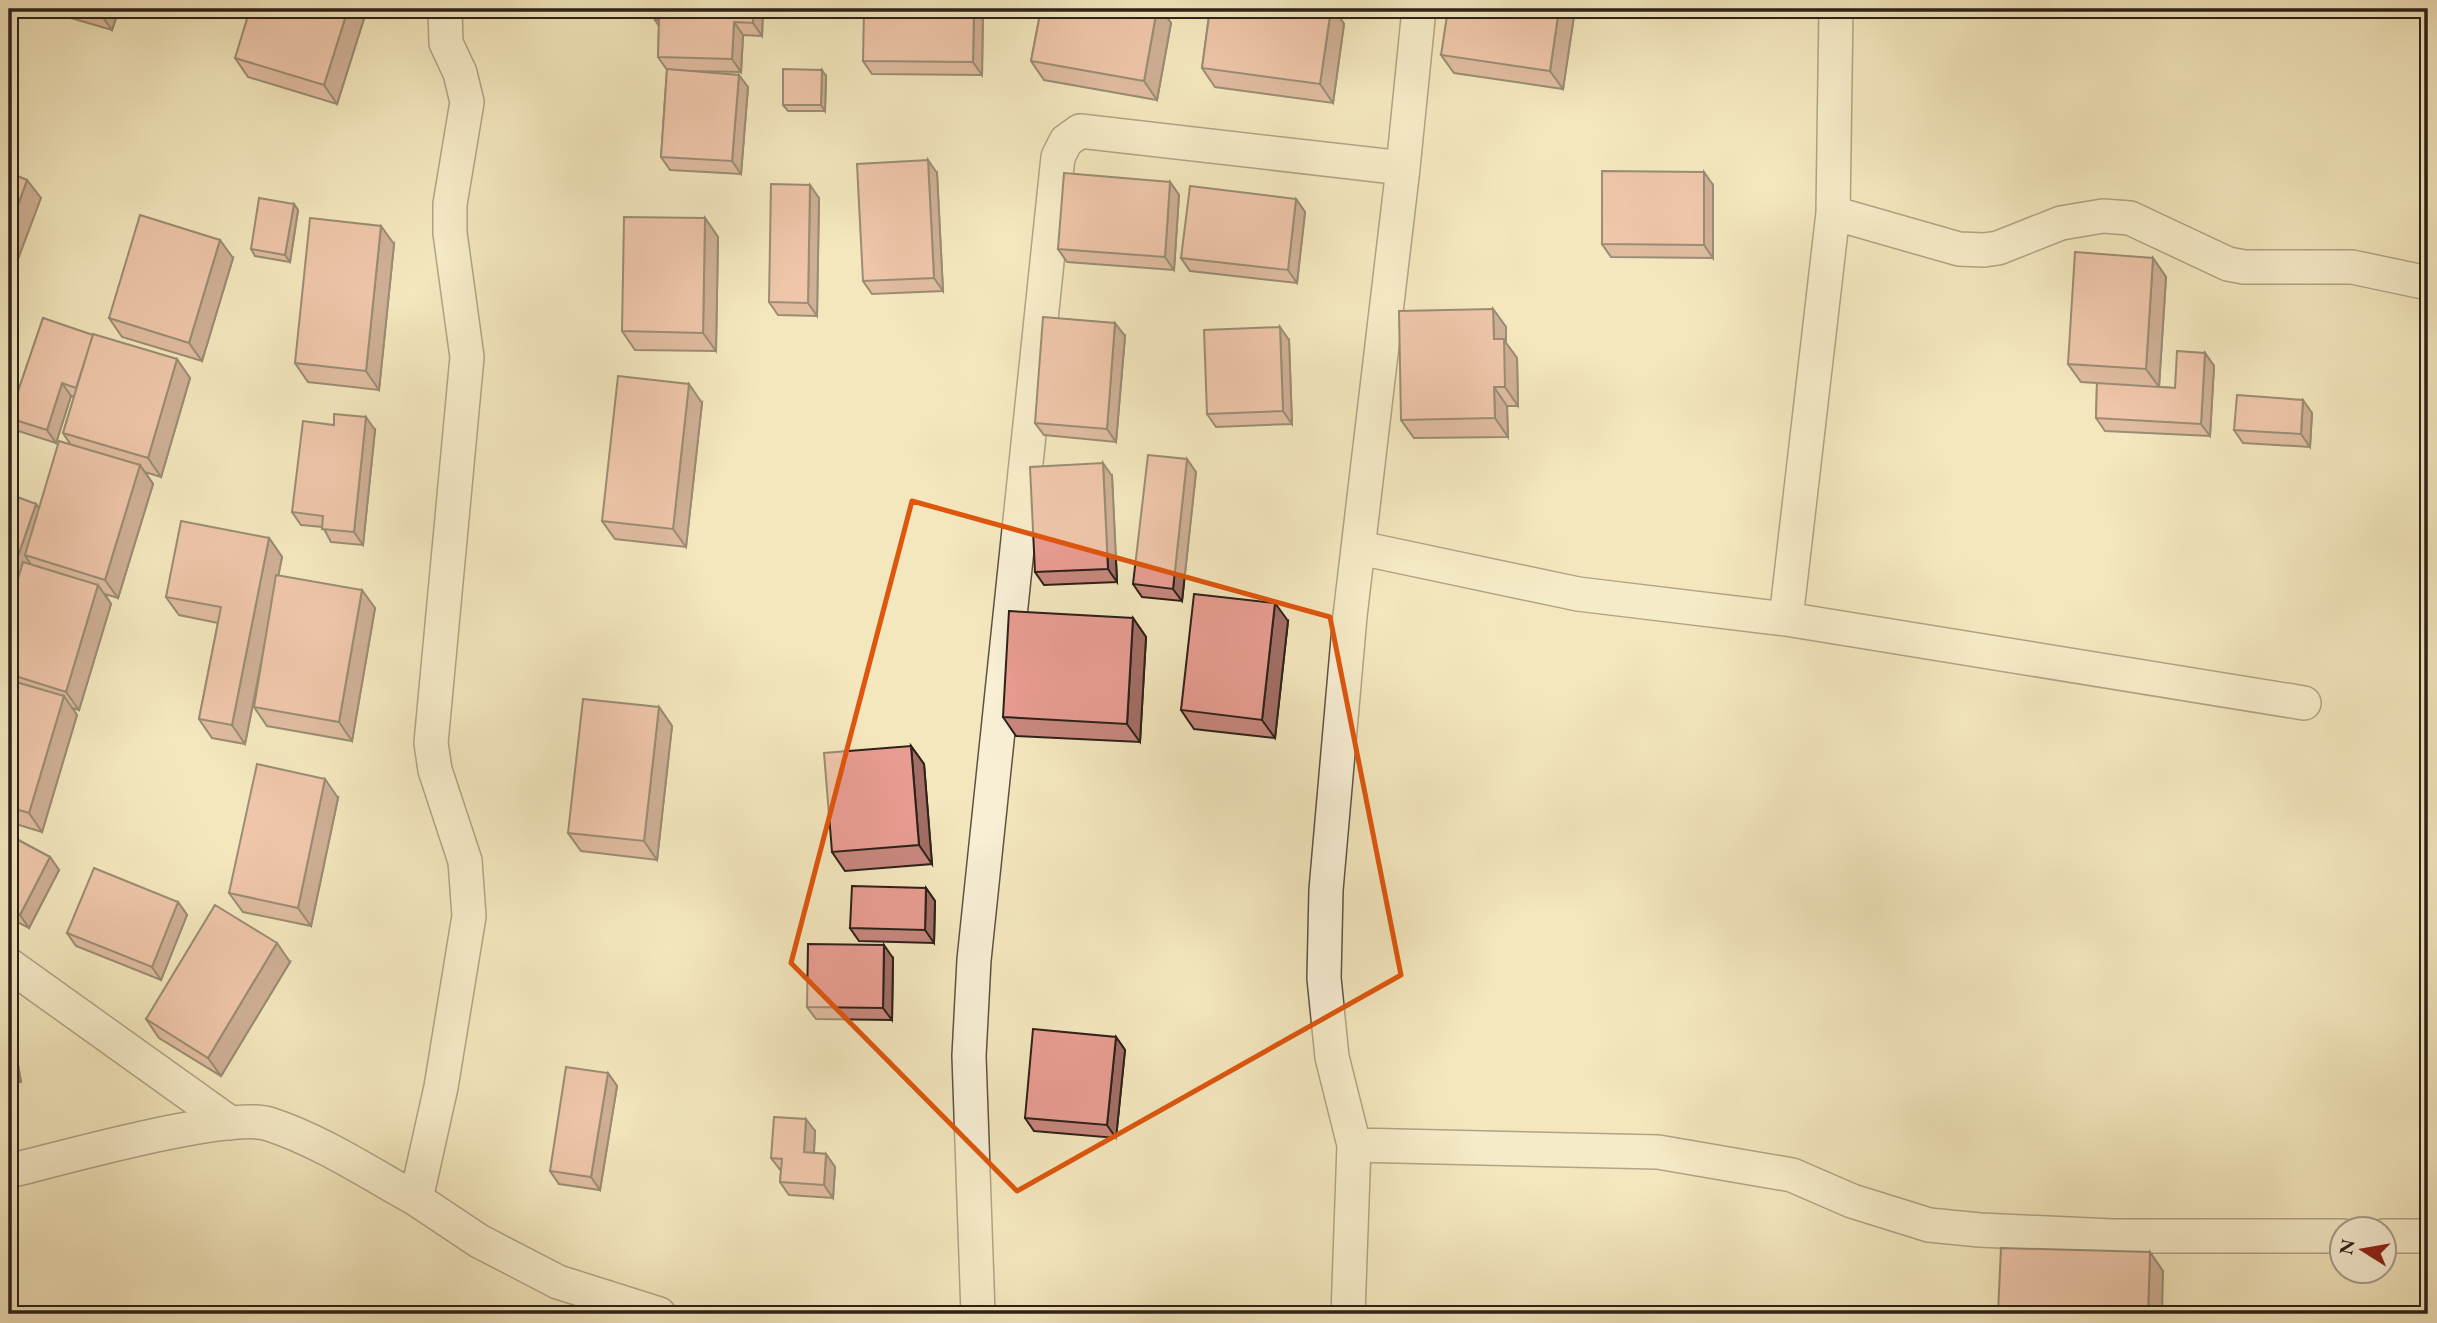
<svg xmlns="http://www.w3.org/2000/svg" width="2437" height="1323" font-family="'EB Garamond',serif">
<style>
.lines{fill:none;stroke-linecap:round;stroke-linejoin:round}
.street-casing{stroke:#5f5242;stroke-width:36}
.street{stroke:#f8efd5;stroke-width:33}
.wall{fill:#c8877e;stroke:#2d2119;stroke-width:2}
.shaded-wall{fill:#a26e66;stroke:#2d2119;stroke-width:2}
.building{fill:#e89d92;stroke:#2d2119;stroke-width:2}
.marked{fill:none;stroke:#df560d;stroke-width:5;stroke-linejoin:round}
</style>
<rect width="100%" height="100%" fill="#f4e7be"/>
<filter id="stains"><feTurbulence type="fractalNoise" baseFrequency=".00286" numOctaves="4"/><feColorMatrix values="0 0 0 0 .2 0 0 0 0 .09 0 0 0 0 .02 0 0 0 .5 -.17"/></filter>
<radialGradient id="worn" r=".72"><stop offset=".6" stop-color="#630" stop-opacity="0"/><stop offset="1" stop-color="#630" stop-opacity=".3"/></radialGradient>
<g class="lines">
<g class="street-casing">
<path id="street" d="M445,9l1,34 14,30 7,29 -17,102v29l17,124 -36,386 4,27 30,91 4,55 -28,171 -25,112 63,42 79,41 101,32
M1833,213l126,36 25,1 14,-2 63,-25 42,-7 27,2 98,46 16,3h108l76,16
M1360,548l218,46 208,25 518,84
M1786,619l47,-406 3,-204
M9,965l221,158
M1354,1145l304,7 134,23 60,26 77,24 51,5 132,6h230
M9,1171c51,-12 218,-60 260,-47 52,17 100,49 147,75
M2384,1236h44
M978,1314l-9,-258 5,-96 84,-803 8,-16 14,-10 323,37
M1348,1314l6,-169 -22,-88 -8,-79 2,-88 24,-274 53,-448 16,-159"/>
</g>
<use href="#street" class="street"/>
</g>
<path class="wall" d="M40,9h79l-7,21z
M367,9l-30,95 -89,-27 -13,-19z
M763,9l-1,27 -19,-1 -2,37 -52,-1 59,16 -7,87 -71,-4 -9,-13 6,-87 -9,-13 1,-31 -4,-6z
M983,9l-1,66 -110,-1 -9,-13z
M1041,9h120l10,14 -14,77 -113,-20 -13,-19z
M1210,9h124l10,15 -11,79 -118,-16 -13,-19z
M1575,9l-12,80 -109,-16 -13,-18z
M826,76l-1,35h-37l-5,-6z
M937,173l6,118 -71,3 -9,-13z
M1170,182l9,13 -5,75 -107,-8 -9,-13z
M1713,185v73l-102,-1 -9,-13z
M819,198l-2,118 -39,-1 -9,-13z
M1296,199l9,13 -8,71 -107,-12 -9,-13z
M294,204l4,6 -8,52 -35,-6 -4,-7z
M705,218l13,19 -2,114 -81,-1 -13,-19z
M394,244l-15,146 -71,-8 -13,-19z
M233,258l-31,103 -80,-24 -13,-19z
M2153,258l13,19 -7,110 16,1 30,-35 9,13 -4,70 -105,-5 -9,-13 1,-35 -16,-1 -13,-18z
M1493,309l13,18v16l11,15 1,48h-11l1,31 -94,1 -13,-18z
M43,318l147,60 -29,99 -16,-5 8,12 -35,114 -13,-4 6,10 -32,106 -7,-2 5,7 -35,117 -33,-10v-328l27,10 3,4 32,-63 -8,-12 11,-36 -3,-1 -15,47 -38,-12 -9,-13z
M1125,336l-9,106 -72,-7 -9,-12z
M1289,340l3,84 -76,3 -9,-13z
M702,403l-16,144 -71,-8 -13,-18z
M2312,413l-2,34 -67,-4 -9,-13z
M375,430l-12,115 -32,-3 -8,-15 -22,-2 -9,-13z
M1196,472l-14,129 -40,-4 -9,-13z
M1112,476l5,106 -73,3 -9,-13z
M269,538l13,19 -4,19 97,32 -23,133 -85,-15 -13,-19 11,-63 -20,100 -33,-6 -13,-19 19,-96 -39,-8 -13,-18z
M1133,618l13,19 -6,105 -124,-6 -13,-19z
M1288,621l-13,117 -81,-9 -13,-19z
M659,707l13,19 -15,134 -76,-9 -13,-18z
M911,746l13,18 8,100 -87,7 -13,-19z
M338,798l-27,128 -68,-14 -14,-19z
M9,835l41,22 9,13 -30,58 -20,-10z
M926,888l9,13 -1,42 -75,-2 -9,-13z
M178,902l9,13 -26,65 -85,-34 -9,-13z
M893,958l-1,62 -76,-1 -9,-12z
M290,962l-69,114 -62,-38 -13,-19z
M9,1013l12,69 -12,2z
M1116,1037l9,13 -9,88 -82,-7 -9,-13z
M608,1073l9,13 -17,104 -41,-6 -9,-13z
M815,1131l-1,22 12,1 9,13 -2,31 -44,-3 -9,-13 1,-11 -10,-13z"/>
<path class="shaded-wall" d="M100,9h19l-7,21 -13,-18z
M348,9h19l-30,95 -13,-19z
M753,9h10l-1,27 -9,-13z
M974,9h9l-1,66 -9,-13z
M1157,9h4l10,14 -14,77 -13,-19z
M1331,9h3l10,15 -11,79 -13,-19z
M1559,9h16l-12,80 -13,-18z
M734,22l9,13 -2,37 -9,-13z
M822,70l4,6 -1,35 -4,-6z
M739,75l9,12 -7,87 -9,-13z
M928,160l9,13 6,118 -9,-13z
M1704,172l9,13v73l-9,-13z
M27,180l14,18 -32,85v-53z
M1170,182l9,13 -5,75 -9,-13z
M810,185l9,13 -2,118 -9,-13z
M1296,199l9,13 -8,71 -9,-13z
M294,204l4,6 -8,52 -5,-7z
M705,218l13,19 -2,114 -13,-18z
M381,226l13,18 -15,146 -13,-19z
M220,240l13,18 -31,103 -13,-18z
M2153,258l13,19 -7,110 -13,-18z
M1493,309l13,18v16l11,15 1,48 -13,-19 -11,-48z
M1115,323l10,13 -9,106 -9,-13z
M1280,327l9,13 3,84 -9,-13z
M2205,353l9,13 -4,70 -9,-12z
M177,359l13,19 -29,99 -13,-19z
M62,383l9,13 -15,47 -9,-13z
M689,384l13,19 -16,144 -13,-18z
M1494,387l13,19 1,31 -13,-19z
M2303,400l9,13 -2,34 -9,-13z
M366,417l9,13 -12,115 -9,-13z
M1187,459l9,13 -14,129 -9,-12z
M1103,463l9,13 5,106 -9,-13z
M140,465l13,19 -35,114 -13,-18z
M36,504l13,18 -24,33 8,13 -24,70v-56z
M269,538l13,19 -37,187 -13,-19z
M98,585l13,19 -32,106 -13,-18z
M362,590l13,18 -23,133 -13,-19z
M1275,603l13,18 -13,117 -13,-18z
M1133,618l13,19 -6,105 -13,-18z
M64,696l13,19 -35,117 -13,-19z
M659,707l13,19 -15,134 -13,-19z
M911,746l13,18 8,100 -13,-19z
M325,779l13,19 -27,128 -13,-18z
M50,857l9,13 -30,58 -9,-13z
M926,888l9,13 -1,42 -9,-13z
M178,902l9,13 -26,65 -9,-13z
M277,943l13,19 -69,114 -13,-18z
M884,945l9,13 -1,62 -9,-12z
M9,1013l12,69 -12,-18z
M1116,1037l9,13 -9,88 -9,-13z
M608,1073l9,13 -17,104 -9,-13z
M806,1119l9,12 -2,34 -9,-13z
M826,1154l9,13 -2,31 -9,-13z
M2150,1252l13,19 -1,43h-14z"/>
<path class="building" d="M250,9h98l-24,76 -89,-27z
M655,9h98v14l-19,-1 -2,37 -74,-2 1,-37h-4z
M864,9h110l-1,53 -110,-1z
M1041,9h116l-13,72 -113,-20z
M1210,9h121l-11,75 -118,-16z
M1448,9h111l-9,62 -109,-16z
M667,69l72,6 -7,86 -71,-4z
M783,69l39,1 -1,35h-38z
M928,160l6,118 -71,3 -6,-117z
M1602,171l102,1v73l-102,-1z
M9,172l18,8 -18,50z
M1064,173l106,9 -5,75 -107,-8z
M771,184l39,1 -2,118 -39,-1z
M1190,186l106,13 -8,71 -107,-12z
M259,198l35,6 -9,51 -34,-6z
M140,215l80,25 -31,103 -80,-25z
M624,217l81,1 -2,115 -81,-2z
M310,218l71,8 -15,145 -71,-8z
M2075,252l78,6 -7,111 -78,-5z
M1493,309l1,30h10l1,48h-11l1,31 -94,2 -2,-109z
M1043,317l72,6 -8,106 -72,-6z
M43,318l50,17 -17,53 -14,-5 -15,47 -38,-12z
M1280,327l3,84 -76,3 -3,-84z
M93,334l84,25 -29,99 -85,-25z
M2177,351l28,2 -4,71 -105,-6 1,-35 78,5z
M618,376l71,8 -16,145 -71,-8z
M2237,395l66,5 -2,34 -67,-4z
M334,414l32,3 -12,115 -32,-3 1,-13 -31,-4 11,-91 31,4z
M59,441l81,24 -35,115 -80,-25z
M1148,455l39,4 -14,130 -40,-5z
M1103,463l5,106 -73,3 -5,-105z
M9,494l27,10 -27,78z
M181,521l88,17 -37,187 -33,-6 22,-112 -55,-10z
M23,562l75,23 -32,107 -57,-18v-65z
M276,575l86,15 -23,132 -85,-15z
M1194,594l81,9 -13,117 -81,-10z
M1009,611l124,7 -6,106 -124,-7z
M9,680l55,16 -35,117 -20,-6z
M583,699l76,8 -15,134 -76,-8z
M911,746l8,99 -87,7 -8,-99z
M257,764l68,15 -27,129 -69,-15z
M9,835l41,22 -30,58 -11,-5z
M94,868l84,34 -26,65 -85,-34z
M852,886l74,2 -1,42 -75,-2z
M215,905l62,38 -69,115 -62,-39z
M808,944l76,1 -1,63 -76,-1z
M1033,1029l83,8 -9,88 -82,-7z
M566,1067l42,6 -17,104 -41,-6z
M774,1117l32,2 -2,33 22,2 -2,31 -44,-3 2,-23 -11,-1z
M2001,1248l149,4 -2,62 -150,-1z
M1056,1308l74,6h-75z
M530,1310l24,4h-25z"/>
<path d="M0 0H2437V1323H0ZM912,501l418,116 71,358 -384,216 -226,-228z" fill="#f4e7be" fill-opacity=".55" fill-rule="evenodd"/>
<path class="marked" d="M912,501l418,116 71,358 -384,216 -226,-228z"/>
<rect width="2437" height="1323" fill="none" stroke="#f4e7be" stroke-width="35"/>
<rect x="10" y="10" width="2416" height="1302" fill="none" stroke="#2d2119" stroke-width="3.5"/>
<rect x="18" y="18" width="2402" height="1288" fill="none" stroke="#2d2119" stroke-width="2"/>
<g transform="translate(2363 1250) rotate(281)"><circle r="33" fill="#f8efd5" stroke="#a79d8a" stroke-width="2"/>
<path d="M0-5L12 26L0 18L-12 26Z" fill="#8f2418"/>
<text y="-10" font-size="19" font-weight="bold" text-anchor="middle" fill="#2d2119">N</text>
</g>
<rect width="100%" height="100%" filter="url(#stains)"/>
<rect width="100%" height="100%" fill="url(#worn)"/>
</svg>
